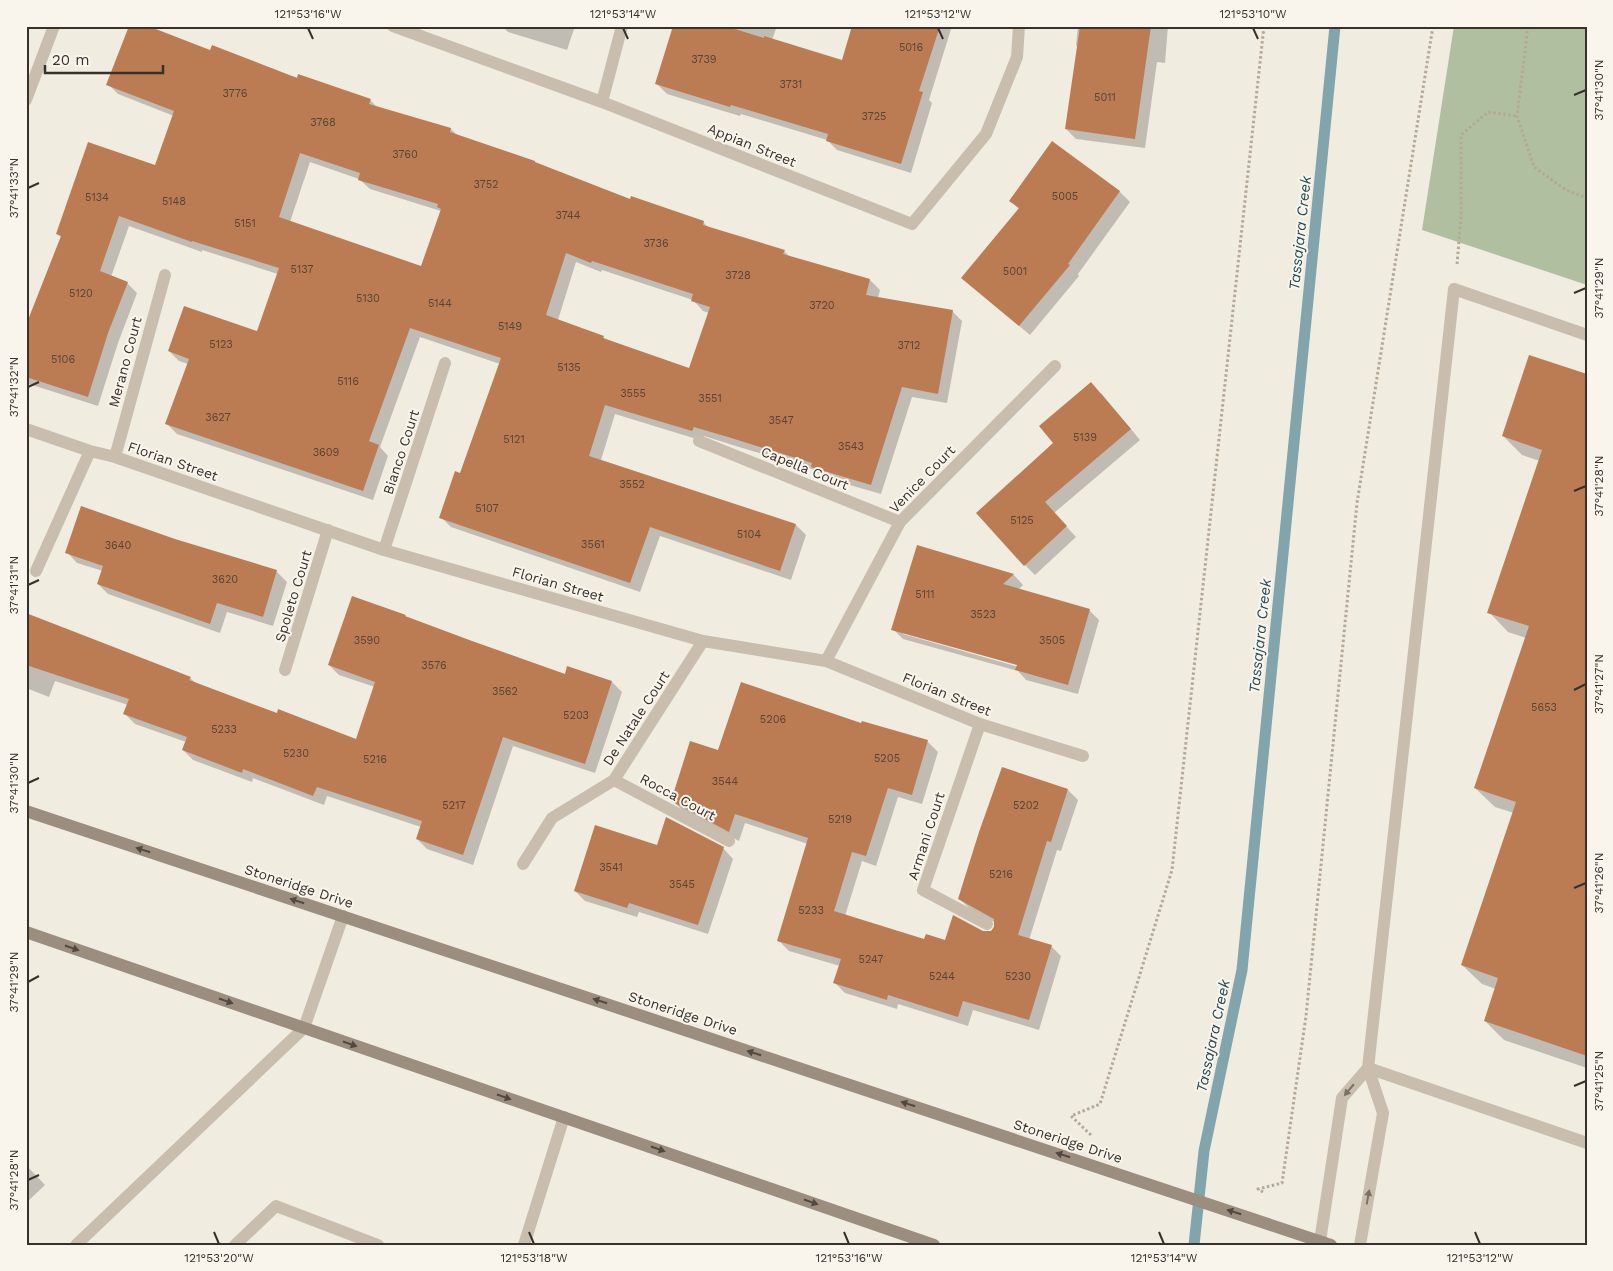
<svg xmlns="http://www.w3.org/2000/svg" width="1613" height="1271" font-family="'Work Sans',sans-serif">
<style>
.green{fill:#b1bfa1}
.shadow{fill:#0003;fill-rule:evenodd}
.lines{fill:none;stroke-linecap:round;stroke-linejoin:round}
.stream{stroke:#82a4ac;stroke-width:11}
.building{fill:#bb7c54;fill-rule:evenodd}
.path{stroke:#b4a897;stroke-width:3;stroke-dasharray:2.5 2.5;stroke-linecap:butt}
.service{stroke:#c9bead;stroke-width:12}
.minor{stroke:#c9bead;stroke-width:12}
.secondary{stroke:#9c8e7e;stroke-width:12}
.oneway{fill:#514840}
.oneway2{fill:#797066}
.ticks{fill:none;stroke:#38312b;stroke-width:2}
.labels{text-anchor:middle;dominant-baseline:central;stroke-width:4;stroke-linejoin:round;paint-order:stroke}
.number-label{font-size:11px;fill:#594435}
.street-label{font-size:14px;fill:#38312b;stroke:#f9f5ed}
.water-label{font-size:15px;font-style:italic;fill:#244b56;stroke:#f9f5ed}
.neatline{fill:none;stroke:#38312b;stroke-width:2}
.ticks-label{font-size:12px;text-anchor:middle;fill:#38312b}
</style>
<rect width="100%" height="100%" fill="#f1ece0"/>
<path class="green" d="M1454,26h133v259l-165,-55z"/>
<path class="shadow" d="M502,26h73l-8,24 -59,-18z
M674,26h103l-5,14 71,22 11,-36h98l-23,74 3,3 -21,70 -74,-23 -10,-10 -86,-26 -1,2 -73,-22 -10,-10z
M1078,26h90l-3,37 -8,-1 -12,86 -69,-9 -10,-10 12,-81 -2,-3z
M211,51l159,49 7,7 74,22 6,6 174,66 72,21 7,7 74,22 7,7 79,22 10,10 -2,8 74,13 10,10 -15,82 -35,-6 -31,97 -59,-17 -7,-7 -76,-23 -35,-11 -1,5 -88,-27 -14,46 195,65 10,10 -15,45 -131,-44 -20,56 -189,-65 -10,-10 20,-43 39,-110 -80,-27 -40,110 8,9 -15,44 -196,-66 -10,-10 21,-60 -9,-3 -10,-10 89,-18 20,-59 -76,-24v2l-73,-26 -18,51 16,6 10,10 -19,50 -20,63 -72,-23v-66l4,1 32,-80 -4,-4 97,-67 19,-51 -56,-22 -10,-10zM310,162l49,17 11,10 71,22 -19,57 -132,-46zM576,262l25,10 1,-2 91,30 10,11 6,2 -19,57 -82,-29 -5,-4 -45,-17z
M1052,143l68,49 10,10 -52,72 1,2 -49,59 -57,-48 46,-78 -9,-9z
M1587,375v693l-83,-28 -19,-19 11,-32 -14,-5 -20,-19 52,-152 -19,-6 -20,-19 51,-150 -18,-6 -19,-20 51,-151 -18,-6 -19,-19z
M1101,393l39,47 -86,73 22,24 -41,38 -10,-10 30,-122z
M174,540l103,32 10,10 -14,44 -46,-14 -7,21 -112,-39 -10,-10 5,-13 -26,-8 -10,-11z
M918,547l96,28 9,10 -5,5 71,20 10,10 -21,74 -52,-14 -8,-9 -115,-32 -10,-10zM903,632l120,33 -1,3 -119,-34z
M26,614l164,64 7,6 80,30 80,26 18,-53 -36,-12 -10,-10 76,-49 4,3 157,56 2,-7 44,14 10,10 -27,81 -82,-27 -40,119 -46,-16 -10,-10 4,-12 -94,-31 -3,9 -71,-27 -1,4 -59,-22 -10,-10 3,-8 -51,-18 -10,-10 3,-9 -73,-24 -6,16 -23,-9z
M862,725l65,16 11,11 -16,52 -24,-7 -22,69 -14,-5 -17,55 80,25 21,1 37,-9 8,-1 5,-9 -26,-14 -10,-10 108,-109 10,10 -17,51 -4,-1 -28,90 22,6 10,10 -22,74 -66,-20 -5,16 -70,-22 -1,5 -52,-16 -10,-10 5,-17 -51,-15 -10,-10 29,-97 -63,-21 -6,18 -56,-30 -10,-10 46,-50z
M658,847l65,1 10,11 -25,75 -69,-22 -2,5 -52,-16 -10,-10z
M26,1165l19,20 -19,18z"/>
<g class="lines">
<path class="stream" d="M1194,1245l10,-94 38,-181 93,-944"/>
</g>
<path class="building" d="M129,26h19l62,24 2,-5 85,33 1,-4 73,25 -2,5 82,24 -1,4 85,29v1l95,37 1,-3 73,25 -1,4 82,25 -2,4 87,25 -4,16 87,15 -15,84 -36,-7 -31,98 -60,-18 1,-4 -84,-26 -34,-10 -2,4 -87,-26 -16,51 207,68 -16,47 -130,-44 -20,56 -191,-65 16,-47 5,2 41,-115 -91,-30 -41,113 10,4 -16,46 -198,-67 24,-65 -21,-8 16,-45 73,25 22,-63 -87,-27v1l-73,-26 -19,55 28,11 -20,51 -20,64 -62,-20v-52l35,-89 -5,-2 32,-92 67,23 19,-54 -68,-26zM300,153l60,20 -2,7 80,24 -1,3 4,2 -20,57 -142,-49zM566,253l25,10 1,-2 101,33 -2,7 19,6 -21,61 -86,-30 1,-2 -58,-21z
M673,26h52l39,12v-2l78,24 10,-34h88l-21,65 4,1 -22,72 -75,-23 2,-7 -97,-29 -1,2 -75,-23z
M1080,26h71l-16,113 -70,-10z
M1052,141l68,50 -52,73 2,1 -51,61 -58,-48 58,-70 -10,-7z
M1529,355l58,19v682l-103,-35 14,-43 -37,-13 55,-163 -42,-14 55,-162 -42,-13 55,-163 -40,-14z
M1091,382l40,47 -86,73 22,24 -43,40 -48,-53 77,-70 -14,-17z
M81,506l94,33 102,31 -14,47 -46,-14 -7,21 -113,-40 6,-18 -38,-13z
M917,545l97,29 -11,10 87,25 -22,76 -53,-15 2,-5 -126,-35z
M352,596l54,19 -1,1 67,25 93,33 2,-8 45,15 -27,83 -82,-27 -40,118 -47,-16 6,-18 -105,-34 -4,9 -70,-27 -1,4 -60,-23 5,-13 -64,-23 6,-15 -103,-34v-52l165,64 -2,3 88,33 1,-4 78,30 19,-57 -47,-17z
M741,682l120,41 1,-2 66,19 -16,55 -24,-7 -22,68 -14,-4 -18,59 90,28 2,-5 19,6 8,-25 30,16h8l3,-4v-8l-36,-20 21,-67 23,-65 66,22 -17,53 -4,-1 -29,94 34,10 -23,75 -66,-19 -5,16 -70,-22 -1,5 -54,-17 8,-24 -64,-18 31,-103 -73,-24 -6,18 -58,-31 19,-60 28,9z
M666,817l58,30 -26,78 -69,-22 -2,5 -53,-17 21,-66 62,20z"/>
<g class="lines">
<path class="path" d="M1528,26l-11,90 17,51 32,23 21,8
M1457,264l4,-46v-83l27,-23 29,4
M1091,1135l-20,-19 29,-12 72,-234 92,-844
M1263,1192l-5,-3 24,-6 24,-167 51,-513 76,-477"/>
<path class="service" d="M1587,335l-133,-46 -86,779 219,75
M1320,1241l22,-143 26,-30 15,45 -23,132
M76,1245l228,-217 39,-112
M235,1245l41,-39 102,39
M524,1245l40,-128"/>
<path class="minor" d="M393,26l209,76 310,122 74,-90 31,-77 2,-31
M26,100l28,-74
M602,102l20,-76
M26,429l64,22 25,6 269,93 319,91 123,20 154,63 103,32
M699,441l201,81
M115,457l50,-182
M384,550l61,-187
M36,571l54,-120
M826,661l74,-139 155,-156
M285,670l43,-140
M980,724l-57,166 64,34
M614,780l115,61
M523,864l29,-46 62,-38 89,-139"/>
<path class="secondary" d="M26,811l1305,434
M26,932l908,313"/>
</g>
<defs><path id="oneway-solid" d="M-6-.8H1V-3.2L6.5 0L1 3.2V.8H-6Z" transform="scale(1.25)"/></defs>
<g class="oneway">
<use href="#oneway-solid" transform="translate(143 850) rotate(-162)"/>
<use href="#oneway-solid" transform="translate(297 901) rotate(-162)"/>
<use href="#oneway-solid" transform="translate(72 948) rotate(19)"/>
<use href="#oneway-solid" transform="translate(226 1001) rotate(19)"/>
<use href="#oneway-solid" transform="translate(600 1001) rotate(-162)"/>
<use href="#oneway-solid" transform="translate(350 1044) rotate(19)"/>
<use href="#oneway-solid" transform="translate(754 1053) rotate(-162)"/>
<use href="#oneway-solid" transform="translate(504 1097) rotate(19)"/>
<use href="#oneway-solid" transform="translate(908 1104) rotate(-162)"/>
<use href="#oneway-solid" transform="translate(658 1149) rotate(19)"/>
<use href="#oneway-solid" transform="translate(1063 1155) rotate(-162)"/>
<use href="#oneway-solid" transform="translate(811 1202) rotate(19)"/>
<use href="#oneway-solid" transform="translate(1234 1212) rotate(-162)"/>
</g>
<g class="oneway2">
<use href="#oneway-solid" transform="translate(1349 1090) rotate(130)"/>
<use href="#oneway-solid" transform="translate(1368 1197) rotate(-80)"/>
</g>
<path class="ticks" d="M308,28l5,11M623,28l5,11M938,28l5,11M1253,28l5,11M1574,95l12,-5M28,188l11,-5M1574,293l12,-5M28,387l11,-5M1574,491l12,-5M28,585l11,-5M1574,690l12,-6M28,783l11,-5M1574,888l12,-5M28,982l11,-6M1574,1086l12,-5M28,1180l11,-5M214,1232l5,12M529,1232l5,12M844,1232l5,12M1159,1232l5,12M1475,1232l5,12"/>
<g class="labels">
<g class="number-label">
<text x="911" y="47">5016</text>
<text x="704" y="59">3739</text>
<text x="791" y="84">3731</text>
<text x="235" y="93">3776</text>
<text x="1105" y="97">5011</text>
<text x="874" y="116">3725</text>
<text x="323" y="122">3768</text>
<text x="405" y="154">3760</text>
<text x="486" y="184">3752</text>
<text x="1065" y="196">5005</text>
<text x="97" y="197">5134</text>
<text x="174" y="201">5148</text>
<text x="568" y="215">3744</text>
<text x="245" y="223">5151</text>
<text x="656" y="243">3736</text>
<text x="302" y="269">5137</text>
<text x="1015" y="271">5001</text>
<text x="738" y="275">3728</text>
<text x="81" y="293">5120</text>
<text x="368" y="298">5130</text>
<text x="440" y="303">5144</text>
<text x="822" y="305">3720</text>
<text x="510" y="326">5149</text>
<text x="221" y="344">5123</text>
<text x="909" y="345">3712</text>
<text x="63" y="359">5106</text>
<text x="569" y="367">5135</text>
<text x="348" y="381">5116</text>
<text x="633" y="393">3555</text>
<text x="710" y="398">3551</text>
<text x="218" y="417">3627</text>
<text x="781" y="420">3547</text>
<text x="1085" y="437">5139</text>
<text x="514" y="439">5121</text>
<text x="851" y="446">3543</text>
<text x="326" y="452">3609</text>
<text x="632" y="484">3552</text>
<text x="487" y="508">5107</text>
<text x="1022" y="520">5125</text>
<text x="749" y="534">5104</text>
<text x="593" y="544">3561</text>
<text x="118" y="545">3640</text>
<text x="225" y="579">3620</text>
<text x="925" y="594">5111</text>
<text x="983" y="614">3523</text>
<text x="367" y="640">3590</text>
<text x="1052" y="640">3505</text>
<text x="434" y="665">3576</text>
<text x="505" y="691">3562</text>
<text x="1544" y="707">5653</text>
<text x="576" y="715">5203</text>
<text x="773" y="719">5206</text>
<text x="224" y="729">5233</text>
<text x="296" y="753">5230</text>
<text x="887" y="758">5205</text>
<text x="375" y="759">5216</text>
<text x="725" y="781">3544</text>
<text x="454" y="805">5217</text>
<text x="1026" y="805">5202</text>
<text x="840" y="819">5219</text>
<text x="611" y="867">3541</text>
<text x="1001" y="874">5216</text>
<text x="682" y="884">3545</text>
<text x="811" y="910">5233</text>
<text x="871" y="959">5247</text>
<text x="942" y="976">5244</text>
<text x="1018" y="976">5230</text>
</g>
<g class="street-label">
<text transform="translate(752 145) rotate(22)">Appian Street</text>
<text transform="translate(125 362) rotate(-75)">Merano Court</text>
<text transform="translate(401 452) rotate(-72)">Bianco Court</text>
<text transform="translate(173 461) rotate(19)">Florian Street</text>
<text transform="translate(805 468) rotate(22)">Capella Court</text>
<text transform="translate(922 479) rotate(-46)">Venice Court</text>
<text transform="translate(558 584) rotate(16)">Florian Street</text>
<text transform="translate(293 596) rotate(-73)">Spoleto Court</text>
<text transform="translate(947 694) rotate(22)">Florian Street</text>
<text transform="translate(636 718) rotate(-57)">De Natale Court</text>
<text transform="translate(678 797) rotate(28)">Rocca Court</text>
<text transform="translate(926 836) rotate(-72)">Armani Court</text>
<text transform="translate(299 886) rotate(18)">Stoneridge Drive</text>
<text transform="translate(683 1013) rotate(18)">Stoneridge Drive</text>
<text transform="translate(1068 1141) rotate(18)">Stoneridge Drive</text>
</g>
<g class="water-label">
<text transform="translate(1300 233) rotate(-84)">Tassajara Creek</text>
<text transform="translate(1260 636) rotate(-84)">Tassajara Creek</text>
<text transform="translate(1213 1036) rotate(-78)">Tassajara Creek</text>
</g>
</g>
<rect width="1613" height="1271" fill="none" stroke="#f9f5ed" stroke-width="55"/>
<path d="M45 65v8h118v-8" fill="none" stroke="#38312b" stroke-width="2.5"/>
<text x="52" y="65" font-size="15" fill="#38312b" stroke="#f9f5ed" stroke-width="4" paint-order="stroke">20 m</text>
<rect x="28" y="28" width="1558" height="1216" class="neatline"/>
<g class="ticks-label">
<text x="308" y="18">121°53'16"W</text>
<text x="623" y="18">121°53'14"W</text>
<text x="938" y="18">121°53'12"W</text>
<text x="1253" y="18">121°53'10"W</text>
<text transform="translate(1599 90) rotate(-90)" y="4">37°41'30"N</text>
<text transform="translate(14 188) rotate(-90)" y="4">37°41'33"N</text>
<text transform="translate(1599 288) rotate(-90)" y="4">37°41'29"N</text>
<text transform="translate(14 387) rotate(-90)" y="4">37°41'32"N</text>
<text transform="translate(1599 486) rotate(-90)" y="4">37°41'28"N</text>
<text transform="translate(14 585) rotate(-90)" y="4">37°41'31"N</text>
<text transform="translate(1599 684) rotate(-90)" y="4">37°41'27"N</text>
<text transform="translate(14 783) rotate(-90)" y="4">37°41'30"N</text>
<text transform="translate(1599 883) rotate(-90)" y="4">37°41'26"N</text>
<text transform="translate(14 982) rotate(-90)" y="4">37°41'29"N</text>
<text transform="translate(1599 1081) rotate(-90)" y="4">37°41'25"N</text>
<text transform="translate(14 1180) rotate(-90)" y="4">37°41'28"N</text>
<text x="219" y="1262">121°53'20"W</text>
<text x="534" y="1262">121°53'18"W</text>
<text x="849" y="1262">121°53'16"W</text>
<text x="1164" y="1262">121°53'14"W</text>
<text x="1480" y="1262">121°53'12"W</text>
</g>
</svg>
